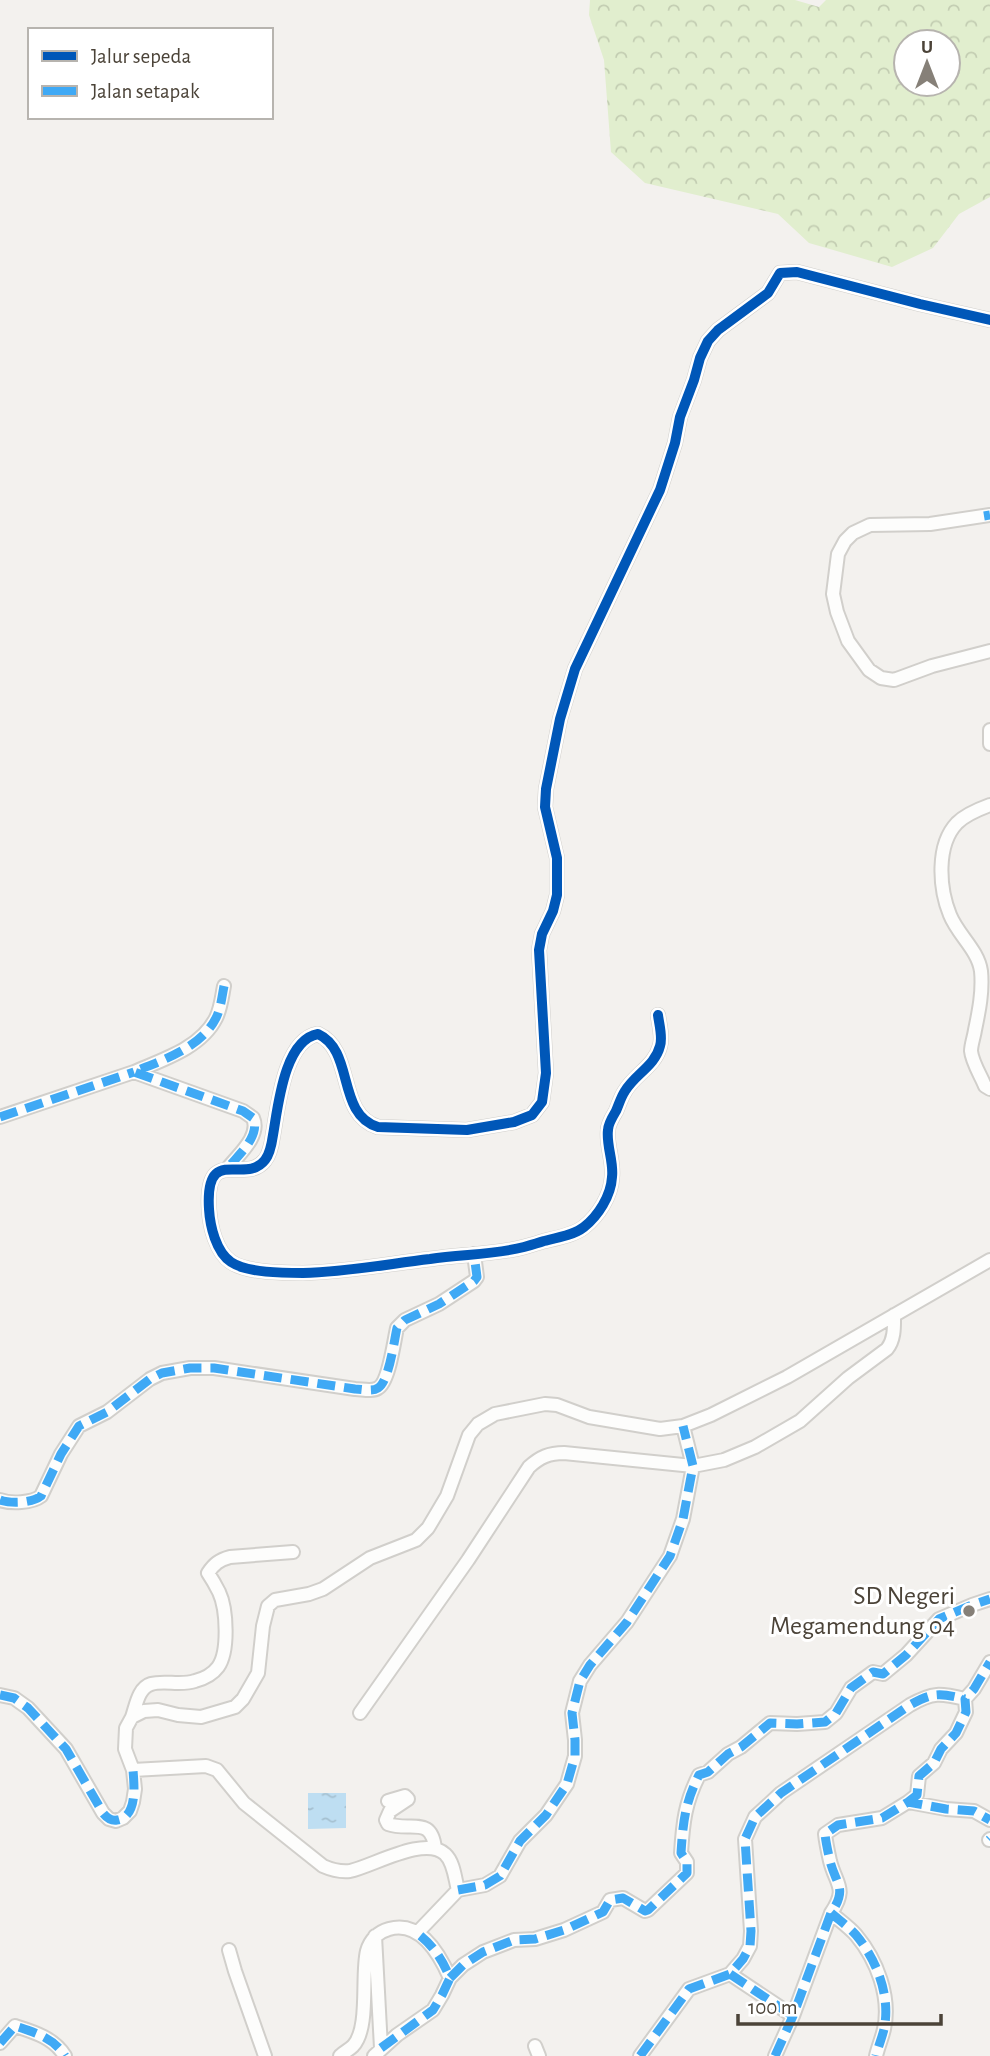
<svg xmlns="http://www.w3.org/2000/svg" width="990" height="2056" font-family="'Alegreya Sans',sans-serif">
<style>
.forest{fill:url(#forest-crowns);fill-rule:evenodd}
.water{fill:url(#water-ripples)}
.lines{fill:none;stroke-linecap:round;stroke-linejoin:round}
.street-casing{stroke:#d1cfcb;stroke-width:16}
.street{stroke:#fdfdfc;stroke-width:12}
.quiet{stroke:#3fa9f5;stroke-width:9;stroke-dasharray:18 9;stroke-linecap:butt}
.cycleway-casing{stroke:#fff;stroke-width:15}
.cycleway{stroke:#0057b8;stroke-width:10}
.poi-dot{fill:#868078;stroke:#fff;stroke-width:2.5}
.labels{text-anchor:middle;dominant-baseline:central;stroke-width:6;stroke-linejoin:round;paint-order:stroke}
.poi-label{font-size:26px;fill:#4b4338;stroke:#fff;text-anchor:end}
</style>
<defs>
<pattern id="forest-crowns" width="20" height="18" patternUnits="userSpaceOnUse" patternTransform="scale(1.75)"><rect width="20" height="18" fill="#e1eece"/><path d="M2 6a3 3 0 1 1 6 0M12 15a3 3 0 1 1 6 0" fill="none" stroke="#c3cdb2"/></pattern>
<pattern id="water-ripples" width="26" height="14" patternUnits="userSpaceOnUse" patternTransform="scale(1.75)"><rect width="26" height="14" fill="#bedef2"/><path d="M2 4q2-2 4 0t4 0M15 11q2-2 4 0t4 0" fill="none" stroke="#a5c0d0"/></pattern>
</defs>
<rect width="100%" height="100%" fill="#f3f1ee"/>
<path class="forest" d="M590,0h205l24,7 7,-7h164v197l-31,17 -26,34 -41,19 -83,-24 -31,-29 -133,-31 -34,-31 -7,-92 -15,-45zM906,42h42v42h-42z"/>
<path class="water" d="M308,1793h38v35l-38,1z"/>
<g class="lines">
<g class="street-casing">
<path id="street" d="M990,515l-60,9 -60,1 -17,8 -8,8 -7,13 -5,40 4,18 11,29 21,29 12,8 13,2 38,-14 58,-15
M990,730v14
M990,805c-11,4 -24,9 -33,18 -21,22 -18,65 -7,92 8,20 28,35 31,56 2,20 -2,40 -6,59 -1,7 -4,15 -4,21 1,11 10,25 14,35l5,3
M224,986c-2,10 -3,22 -8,32 -15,30 -54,42 -82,54l109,39 10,7c8,18 -15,37 -25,50
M658,1015c1,9 5,22 2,31 -5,20 -25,28 -35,45 -4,6 -6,13 -9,20 -3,5 -8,13 -8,19 -2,15 6,32 4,47 -1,19 -14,39 -28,50 -10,8 -27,11 -40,14 -6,2 -13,4 -20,6 -30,8 -63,7 -94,12 -42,5 -85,13 -127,14 -19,0 -56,0 -72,-11 -15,-10 -21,-36 -22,-53 -4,-66 36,-23 56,-49 5,-6 7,-18 8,-25 5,-28 11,-95 45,-101 37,17 18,80 60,93l89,3 47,-8 18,-7 10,-13 4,-29 -7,-123 3,-16 11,-23 4,-16v-37l-12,-51 1,-18 14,-70 15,-50 85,-179 15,-47 5,-26 14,-37 6,-22 8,-17 10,-11 50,-37 12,-20 17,-1 123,32 70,16
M0,1117l134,-45
M0,1500c11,4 32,3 41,-4l20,-42 18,-28 28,-14 43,-33 12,-6 28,-5h24l141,21c7,0 17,3 23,-1 11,-6 16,-47 19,-60l8,-8 34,-16 35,-23 3,-4 -3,-23
M0,1695l14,3 14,10 38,41 37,64 6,6 7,2 7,-3 7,-7 3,-9 2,-13 -2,-19 -8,-21 1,-21 6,-11 12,-6 14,-1 20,5 23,2 34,-10 8,-8 15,-26 5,-47 5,-20 7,-6 34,-6 14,-5 47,-31 46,-18 12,-12 19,-32 22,-61 9,-11 17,-10 50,-10 12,1 32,12 71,12 23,-3 28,-11 76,-38 203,-117
M360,1713l108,-153 61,-93c11,-10 20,-14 35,-14l129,13 31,-6 31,-13 45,-26 48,-43 39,-29c8,-10 7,-23 7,-34
M132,1717c4,-11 6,-29 19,-33 13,-4 30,2 44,-3 8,-2 17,-6 23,-14 11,-15 9,-58 1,-75 -3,-6 -7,-13 -11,-19 6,-9 11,-13 22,-16l63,-5
M133,1770l73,-4 11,4 27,33 79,63c9,4 17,6 27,5 23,-5 75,-36 95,-17 9,8 10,25 13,36l-41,43
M388,1801l17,-5 3,3 -18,12 -4,9 2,4c22,8 44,-9 47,25
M908,1802l9,-7 2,-19 15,-13 7,-14 15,-16 10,-21 -1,-13 9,-10 16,-27
M989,1840l1,-1
M458,1890l27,-5 15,-9 20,-35 26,-26 21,-31 8,-28v-16l-3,-27 8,-32 10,-16 37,-43 43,-66 13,-37 10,-53 -10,-40
M831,1913c8,7 18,14 25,22 21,25 35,62 28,94 -2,9 -6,18 -8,27
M375,1936l6,112
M229,1950l6,21 30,85
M730,1974l63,42
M450,1978l13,-13 20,-13 31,-12 21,-1 29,-9 39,-18 7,-12 13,-2 22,13 3,-1 39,-37v-11l-6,-9c2,-31 4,-50 18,-78l9,-3 20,-18 13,-7 29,-24 27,1 28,-2 11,-9 15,-25 22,-16 10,2 23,-19 33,-36 33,-14 18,-6
M0,2043l15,-17c19,6 39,12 50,30
M535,2046l4,10
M340,2056c4,-4 9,-6 13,-10 17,-18 8,-71 14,-95 3,-11 11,-19 22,-22 31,-9 50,24 61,49l-8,17 -9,15 -36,25 -23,21
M640,2056l49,-67 41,-15 13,-15 7,-13 1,-15 -6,-92 10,-22 26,-24 129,-88c23,-13 30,-12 55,-6
M775,2056l18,-40 38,-103c17,-25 5,-28 -1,-52 -2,-9 -4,-18 -5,-27l13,-9 44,-7 26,-16 38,7 28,2 16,9"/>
</g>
<use href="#street" class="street"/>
<path class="quiet" d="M984,516l6,-1
M224,986c-2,10 -3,22 -8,32 -15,30 -54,42 -82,54l109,39 10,7c8,18 -15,37 -25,50
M0,1117l134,-45
M0,1500c11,4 32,3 41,-4l20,-42 18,-28 28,-14 43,-33 12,-6 28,-5h24l141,21c7,0 17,3 23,-1 11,-6 16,-47 19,-60l8,-8 34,-16 35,-23 3,-4 -3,-23
M0,1695l14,3 14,10 38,41 37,64c4,5 8,8 14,7 21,-3 17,-36 16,-50
M908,1802l9,-7 2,-19 15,-13 7,-14 15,-16 10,-21 -1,-13 9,-10 16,-27
M989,1840l1,-1
M458,1890l27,-5 15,-9 20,-35 26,-26 21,-31 8,-28v-16l-3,-27 8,-32 10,-16 37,-43 43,-66 13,-37 10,-53 -10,-40
M831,1913c8,7 18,14 25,22 21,25 35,62 28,94 -2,9 -6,18 -8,27
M730,1974l63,42
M450,1978l13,-13 20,-13 31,-12 21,-1 29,-9 39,-18 7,-12 13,-2 22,13 3,-1 39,-37v-11l-6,-9c2,-31 4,-50 18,-78l9,-3 20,-18 13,-7 29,-24 27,1 28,-2 11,-9 15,-25 22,-16 10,2 23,-19 33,-36 33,-14 18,-6
M0,2043l15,-17c19,6 39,12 50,30
M381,2048l52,-38 9,-15 8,-17c-8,-19 -17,-33 -33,-45
M640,2056l49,-67 41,-15 13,-15 7,-13 1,-15 -6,-92 10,-22 26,-24 129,-88c23,-13 30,-12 55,-6
M775,2056l18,-40 38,-103c17,-25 5,-28 -1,-52 -2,-9 -4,-18 -5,-27l13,-9 44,-7 26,-16 38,7 28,2 16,9"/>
<g class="cycleway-casing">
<path id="cycleway" d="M658,1015c1,9 5,22 2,31 -5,20 -25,28 -35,45 -4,6 -6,13 -9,20 -3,5 -8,13 -8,19 -2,15 6,32 4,47 -1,19 -14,39 -28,50 -10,8 -27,11 -40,14 -6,2 -13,4 -20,6 -30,8 -63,7 -94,12 -42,5 -85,13 -127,14 -19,0 -56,0 -72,-11 -15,-10 -21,-36 -22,-53 -4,-66 36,-23 56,-49 5,-6 7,-18 8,-25 5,-28 11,-95 45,-101 37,17 18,80 60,93l89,3 47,-8 18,-7 10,-13 4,-29 -7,-123 3,-16 11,-23 4,-16v-37l-12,-51 1,-18 14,-70 15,-50 85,-179 15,-47 5,-26 14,-37 6,-22 8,-17 10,-11 50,-37 12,-20 17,-1 123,32 70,16"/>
</g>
<use href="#cycleway" class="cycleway"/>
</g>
<circle class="poi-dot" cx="969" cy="1611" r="7"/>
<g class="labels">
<g class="poi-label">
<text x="955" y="1596">SD Negeri<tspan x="955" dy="30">Megamendung 04</tspan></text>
</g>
</g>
<rect x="28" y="28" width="245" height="91" fill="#ffffff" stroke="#b7b4af" stroke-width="2"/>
<rect x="42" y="51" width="35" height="10" fill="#0057b8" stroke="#b7b4af" stroke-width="2"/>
<text x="91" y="63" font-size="21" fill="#4b4338">Jalur sepeda</text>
<rect x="42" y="86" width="35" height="10" fill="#3fa9f5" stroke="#b7b4af" stroke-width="2"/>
<text x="91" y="98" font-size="21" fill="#4b4338">Jalan setapak</text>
<g transform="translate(927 63)"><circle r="33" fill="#ffffff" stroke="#b7b4af" stroke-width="2"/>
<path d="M0-5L12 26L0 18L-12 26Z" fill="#868078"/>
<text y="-10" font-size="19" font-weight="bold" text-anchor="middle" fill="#4b4338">U</text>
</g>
<path d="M738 2014v10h203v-10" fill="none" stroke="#4b4338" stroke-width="3.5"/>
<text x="748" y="2014" font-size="21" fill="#4b4338" stroke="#ffffff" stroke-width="5" paint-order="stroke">100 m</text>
</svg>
